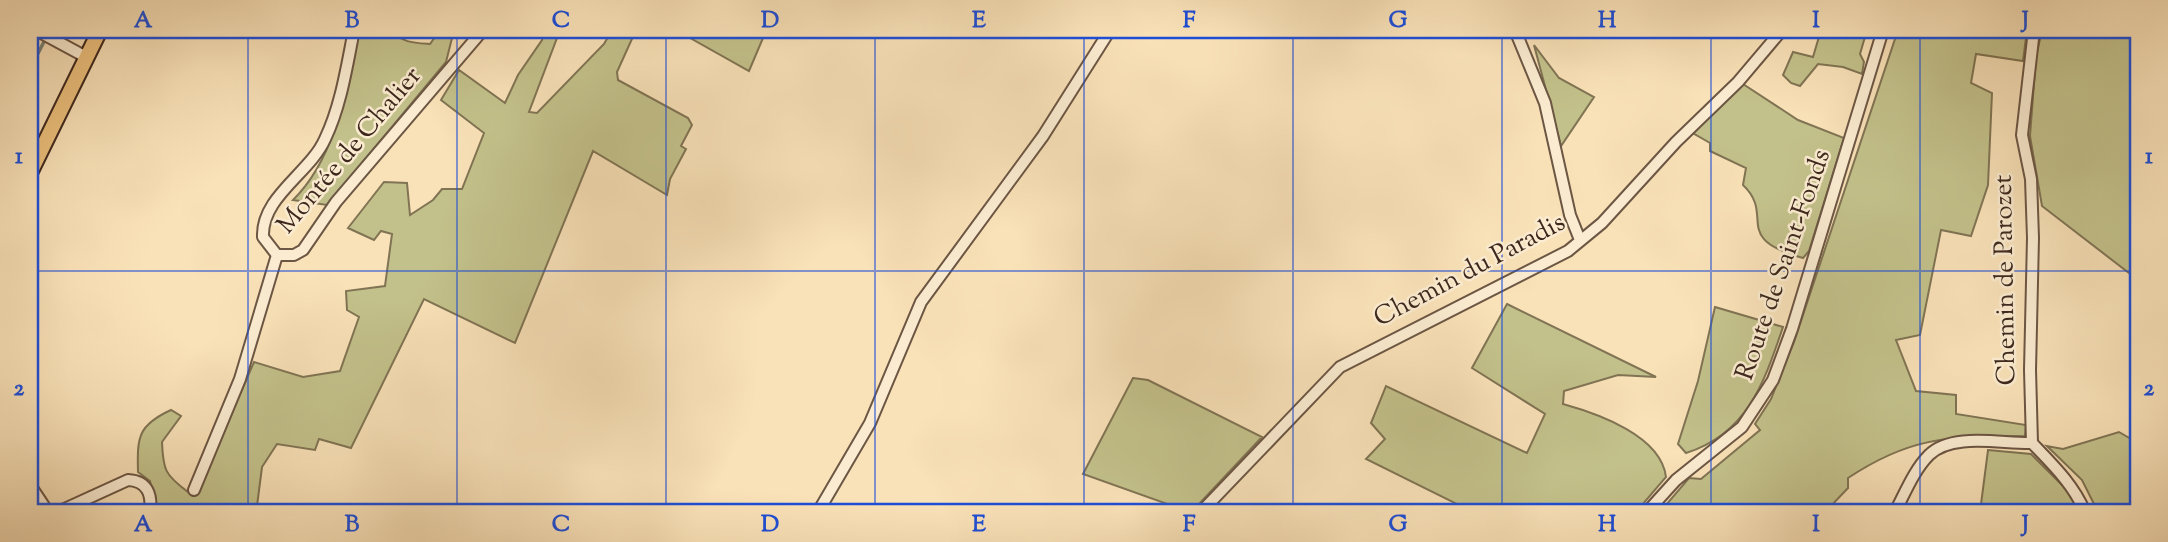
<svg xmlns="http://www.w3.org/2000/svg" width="2168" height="542" font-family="'Sorts Mill Goudy',serif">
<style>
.green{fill:#c3c18b;stroke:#807454;stroke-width:2}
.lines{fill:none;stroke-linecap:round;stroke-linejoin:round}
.stream{stroke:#778176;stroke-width:3.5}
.minor-casing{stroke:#6c5644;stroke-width:14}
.major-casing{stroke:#3d271d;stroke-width:18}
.minor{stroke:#fbecd1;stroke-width:10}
.major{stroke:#ecc07c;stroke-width:14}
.grid{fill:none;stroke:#1d4ed8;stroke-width:2;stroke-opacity:0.55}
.labels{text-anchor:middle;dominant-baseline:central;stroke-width:5;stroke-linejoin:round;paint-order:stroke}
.street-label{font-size:26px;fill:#3d271d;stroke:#fbecd1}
.neatline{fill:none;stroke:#1d4ed8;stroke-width:2.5}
.grid-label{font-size:23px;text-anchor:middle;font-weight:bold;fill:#1d4ed8}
</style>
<rect width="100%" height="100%" fill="#f9e1b8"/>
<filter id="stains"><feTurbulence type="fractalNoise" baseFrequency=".00286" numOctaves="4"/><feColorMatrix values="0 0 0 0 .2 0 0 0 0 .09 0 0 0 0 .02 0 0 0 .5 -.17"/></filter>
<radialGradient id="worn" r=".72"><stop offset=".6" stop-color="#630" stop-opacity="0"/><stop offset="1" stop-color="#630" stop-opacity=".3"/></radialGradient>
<path class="green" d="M359,30h33c9,13 23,13 38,14l10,-14h14l-8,32 -119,143 -34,-5c43,-42 54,-113 66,-170z
M544,30h16l-31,82 8,1 67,-69 8,-14h24l-19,42 1,8 70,38 4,7 -11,21 5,3 -16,30 -3,16 -74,-44 -78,192 -91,-44 -73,149 -32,-9 -4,11 -38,-6 -15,23 -5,39 13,6h-114l-6,-31 -12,-9c-1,-35 0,-47 33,-62l10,6 -19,26c1,28 3,33 26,50l10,-1 56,-129 49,15 37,-6 19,-54 -12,-7 -1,-19 39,-5 7,-52 -11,-3 -7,9 -26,-12 36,-46 23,1 3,32 23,-15 9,-11h20l22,-56 -43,-33 18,-30 46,33 13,-28 24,-35z
M676,30h73l14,8 -14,33z
M1821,30h46l-7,24 4,8 -2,12 -19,-7 -25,-3 -18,22 -9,-3 -8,-8 10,-23 20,5z
M1898,30h129l-4,31 -47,-7 -5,29 21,10 -4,92 -17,51 -30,-6 -21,105 -24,5 20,51 40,4v19l70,11 -1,11c-75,1 -112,-1 -177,42v10l-18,19 -8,-2 -6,7h-78l-41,-7 -7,7h-30l29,-34 12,1 59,-49 -5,-6 16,-25 23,-57z
M2042,30h96v250l-96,-74 -12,-70 6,-79z
M1534,45l25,33 35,19 -33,49z
M1743,84l55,36 46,18 -35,113 -6,7c-73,-20 -27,-42 -60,-73l3,-17 -36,-17v-8l-19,-11z
M1507,304l149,73 -38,-2 -54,16 -1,13c36,10 98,32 103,73l-30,35h-163l-107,-53 19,-20 -14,-16 15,-37 141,67 18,-39 -73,-46z
M1715,307l68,20c-19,56 -36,107 -97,126l-8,-9 20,-63z
M1133,378l15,2 114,57 -63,67 -12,7 -104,-37z
M2119,432l19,11v69h-40l-16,-32 -35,-34 16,3z
M1988,450l43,4 39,39 9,19h-99z"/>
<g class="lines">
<path class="stream" d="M30,69l20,-39"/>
<g class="minor-casing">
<path id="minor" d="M36,30l50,27
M354,30c-7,35 -13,76 -29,109 -15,34 -64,58 -62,98l14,18h17l9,-5 33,-48 147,-172
M1515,30l30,73 25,112 10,25
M2034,30l-12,105 9,44 2,59 -3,132 2,73c21,22 41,41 53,69
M30,485l18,27 12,-1 68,-31c20,1 24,15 22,32
M194,490l46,-111 37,-124
M818,512l52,-89 51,-121 122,-166 67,-106
M1201,512l139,-145 228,-116 34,-28 74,-81 62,-60 44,-52
M1647,512l29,-32 66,-53 31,-47 19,-51 91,-299
M1895,512c10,-19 19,-42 34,-57 23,-23 73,-11 103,-12"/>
</g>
<g class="major-casing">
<path id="major" d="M30,173l70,-143"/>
</g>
<use href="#minor" class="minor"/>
<use href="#major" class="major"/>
</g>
<path class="grid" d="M248,30v482M457,30v482M666,30v482M875,30v482M1084,30v482M1293,30v482M1502,30v482M1711,30v482M1920,30v482M30,271h2108"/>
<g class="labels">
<g class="street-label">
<text transform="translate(350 151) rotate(-50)">Montée de Chalier</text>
<text transform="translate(1784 265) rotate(-71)">Route de Saint-Fonds</text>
<text transform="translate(1470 271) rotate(-28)">Chemin du Paradis</text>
<text transform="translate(2006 280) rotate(-91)">Chemin de Parozet</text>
</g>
</g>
<rect width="2168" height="542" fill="none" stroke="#f9e1b8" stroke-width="77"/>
<rect x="38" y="38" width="2092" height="466" class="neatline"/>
<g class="grid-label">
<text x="143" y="27">A</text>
<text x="352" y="27">B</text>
<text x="561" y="27">C</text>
<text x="770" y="27">D</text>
<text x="979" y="27">E</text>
<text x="1189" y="27">F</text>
<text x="1398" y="27">G</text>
<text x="1607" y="27">H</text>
<text x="1816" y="27">I</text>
<text x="2025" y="27">J</text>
<text x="19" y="163">1</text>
<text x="2149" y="163">1</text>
<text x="19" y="395">2</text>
<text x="2149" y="395">2</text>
<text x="143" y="531">A</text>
<text x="352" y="531">B</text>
<text x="561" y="531">C</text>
<text x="770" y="531">D</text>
<text x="979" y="531">E</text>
<text x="1189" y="531">F</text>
<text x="1398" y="531">G</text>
<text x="1607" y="531">H</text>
<text x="1816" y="531">I</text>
<text x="2025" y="531">J</text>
</g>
<rect width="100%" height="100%" filter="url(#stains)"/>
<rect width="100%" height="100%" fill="url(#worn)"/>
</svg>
